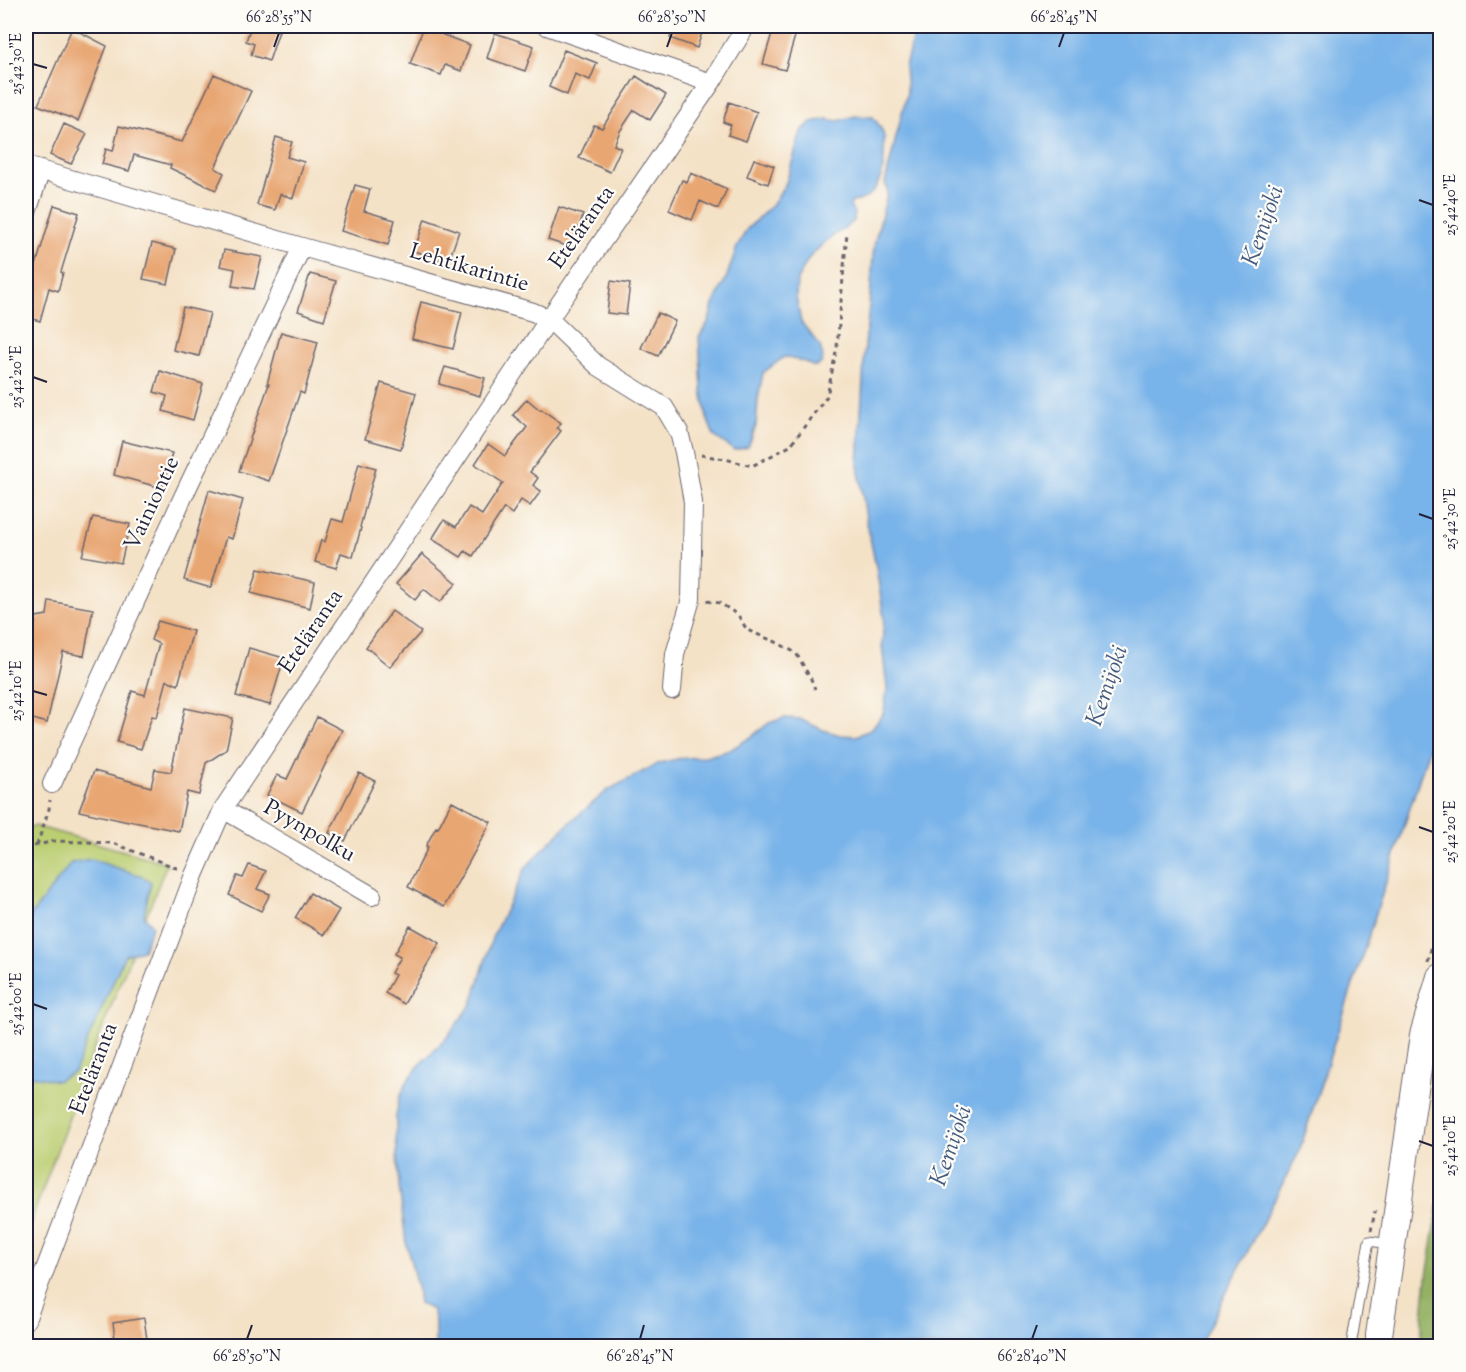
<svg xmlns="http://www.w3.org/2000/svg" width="1466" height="1372" font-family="'Sorts Mill Goudy',serif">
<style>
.green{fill:#bbce72;stroke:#6e7856;stroke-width:1.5}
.forest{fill:#94b164;stroke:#5b6a50;stroke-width:1.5}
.water{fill:#78b3e9;stroke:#4d6a92;stroke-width:1.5}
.building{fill:#e8a672}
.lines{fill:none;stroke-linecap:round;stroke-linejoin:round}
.service-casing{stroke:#6c656c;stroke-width:11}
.minor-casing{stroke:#6c656c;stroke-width:20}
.secondary-casing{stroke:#6c656c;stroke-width:28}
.path{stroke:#6c656c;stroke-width:3;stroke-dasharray:4.5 4.5;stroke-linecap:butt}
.service{stroke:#fff;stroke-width:9}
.minor{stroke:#fff;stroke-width:18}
.secondary{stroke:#fff;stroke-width:26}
.ticks{fill:none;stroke:#22223b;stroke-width:2}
.labels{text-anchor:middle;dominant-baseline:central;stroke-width:4.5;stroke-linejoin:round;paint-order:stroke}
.street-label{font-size:22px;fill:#22223b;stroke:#fdfcf7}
.water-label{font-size:24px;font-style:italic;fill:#445c81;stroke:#fdfcf7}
.neatline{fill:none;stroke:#22223b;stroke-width:2}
.ticks-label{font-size:15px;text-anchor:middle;fill:#22223b}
</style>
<rect width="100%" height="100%" fill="#fdfcf7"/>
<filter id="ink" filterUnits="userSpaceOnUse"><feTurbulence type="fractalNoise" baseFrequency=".0167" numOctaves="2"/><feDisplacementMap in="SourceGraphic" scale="12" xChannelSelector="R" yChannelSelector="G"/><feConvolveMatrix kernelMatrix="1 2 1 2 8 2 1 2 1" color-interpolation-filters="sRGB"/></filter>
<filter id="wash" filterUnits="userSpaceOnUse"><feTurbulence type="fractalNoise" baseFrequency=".008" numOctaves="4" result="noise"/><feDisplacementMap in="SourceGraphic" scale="24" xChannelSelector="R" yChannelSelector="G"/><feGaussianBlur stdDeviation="1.35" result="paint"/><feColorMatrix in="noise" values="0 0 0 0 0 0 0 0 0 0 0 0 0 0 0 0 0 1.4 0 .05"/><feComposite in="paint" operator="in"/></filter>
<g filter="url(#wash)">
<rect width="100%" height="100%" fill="#f4e2c7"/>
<path class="green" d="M35,826l132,37 -75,192 -66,180v-405z"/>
<path class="forest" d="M1440,1197v149h-20l7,-70z"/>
<path class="water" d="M916,26h524v689l-141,437 -100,194h-762l-2,-2v-22l-3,-12 -13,-7 -2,-16 -11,-45 -7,-56 -3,-50v-20l3,-17 8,-17 11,-15 29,-30 25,-33 20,-66 34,-71 41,-42 41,-35 51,-27 23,-5 23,-1 25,-7 21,-13 18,-14 15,-5 16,1 23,11 17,5 16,1 12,-5 9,-9 7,-10 3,-24 -5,-43 2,-27 -8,-51 -10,-49 -8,-53 7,-120 6,-59 2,-31 2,-14 12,-46v-7l-2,-5 22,-91 -2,-26z
M855,116l18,1c3,5 9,11 10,16 2,4 1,10 1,14 1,23 -5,53 -32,55l-2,4 4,7v8l-29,21 -16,16 -12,22 -1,17 5,25 19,24 3,11 -1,5 -4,4h-6l-7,-4 -21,-5 -21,16 -5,26 -2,27 -8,21 -14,3 -20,-14 -7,-18 -5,-28 -3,-53 10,-16 4,-16 14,-29 10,-29 10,-18 26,-25 13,-21 15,-51 10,-10 16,-3 11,2z
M91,859l50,17 10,6 -7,33 8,11 -9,24 -18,5 -51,117 -17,9 -23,-5 -8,-3v-151l45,-59z"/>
<g id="blocks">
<path class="building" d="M251,26h12l16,5 -10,30 -18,-6 3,-11 -8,-3z
M424,26h23l-4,9 27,10 -9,26 -16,-6 -4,10 -31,-11z
M674,26h30l-7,22 -27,-10z
M774,26h24l-13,44 -22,-6z
M72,28l35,18 -29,75 -40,-16z
M495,33l39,13 -9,25 -38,-13z
M564,50l33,13 -7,17 -15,-6 -8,21 -18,-8z
M214,74l37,17 -36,77 9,5 -8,17 -46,-22 1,-3 -37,-10 -5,16 -27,-7 4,-15 7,2 6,-25 63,16z
M636,76l30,19 -16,25 -16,-10 -14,21 -6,14 7,3 -11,24 -31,-14 15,-33 8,3z
M729,102l28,10 -11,29 -18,-6 3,-10 -8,-3z
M64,124l23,10 -16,30 -21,-9z
M276,137l16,5 -5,15 17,5 -11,36 -13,-4 -5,16 -18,-5z
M754,159l20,7 -6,18 -21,-8z
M691,173l36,16 -9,20 -18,-8 -8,19 -23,-10 13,-30 5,2z
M355,185l15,4 -6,22 31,9 -7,25 -47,-14z
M54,205l25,8 -18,59 2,1 -5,18 -9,-3 -9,33 -14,-4v-42l3,-12 7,2z
M559,207l24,8 -11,33 -24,-8z
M425,219l34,12 -11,32 -34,-12z
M152,243l24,6 -8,35 -25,-5z
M224,250l38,7 -8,32 -22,-3 3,-17 -15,-3z
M310,274l26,7 -12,39 -26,-9z
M611,281l19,3 -4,31 -19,-2z
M421,302l41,10 -9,37 -41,-10z
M183,307l27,6 -11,43 -26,-6z
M658,313l17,8 -17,35 -17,-8z
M281,332l37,10 -14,52 -4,-2 -31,89 -30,-10 30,-87h-2z
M445,367l40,11 -5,18 -41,-12z
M160,371l43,13 -10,36 -30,-9 4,-15 -13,-4z
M381,383l35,10 -15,56 -36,-10z
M527,399l13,11 1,-1 20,14 -4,5 4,3 -31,41 8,6 -5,7 8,6 -11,15 -9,-6 -9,14 -8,-6 -31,48 -8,-5 -4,6 -29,-18 12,-19 12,7 13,-20 13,8 21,-32 -28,-19 13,-20 17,12 22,-29 -14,-12z
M122,441l50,12 -10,35 -48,-13z
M359,463l17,5 -16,59 1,1 -8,29 -12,-4 -5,15 -21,-6 6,-22 4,2 7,-23 11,3z
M209,490l34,10 -11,39 -6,-2 -15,51 -27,-8z
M93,517l37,7 -9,39 -39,-7z
M422,554l35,29 -17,19 -16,-13 -9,11 -19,-16z
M258,569l57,13 -5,26 -59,-15z
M49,601l44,8 -9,47 -21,-4 -16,71 -21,-6v-59l3,1 7,-42 11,-2z
M392,611l29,21 -31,35 -24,-20z
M158,621l35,10 -15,54 -11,-5 -10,37 -5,-1 -11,33 -24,-7 15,-51 13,4 14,-51 -8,-4z
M249,648l35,10 -14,47 -34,-9z
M185,708l48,10 -7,32 -20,13 -7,32 -12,-3 -8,39 -50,-10 -1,1 -49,-11 15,-40 57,16 4,-18 16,3z
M317,717l25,13 -40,82 -35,-17 10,-20 10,4z
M359,773l16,8 -30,60 -16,-8z
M452,801l39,21 -47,85 -36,-20 20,-40 -2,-1 10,-19 2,1z
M249,865l17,6 -9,18 13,5 -9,17 -32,-16 8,-19 6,2z
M310,893l29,17 -15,25 -29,-17z
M410,926l30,17 -36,61 -19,-11 10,-18 -4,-2 9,-16 -6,-3z
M144,1318l4,29h-32l-3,-24z"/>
</g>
</g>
<g filter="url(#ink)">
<use href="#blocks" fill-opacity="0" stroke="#6c656c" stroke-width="1.5"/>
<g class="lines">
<g class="service-casing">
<path id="service" d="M1351,1346l18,-105 21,3"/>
</g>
<g class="minor-casing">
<path id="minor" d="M547,26l164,57
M26,166l276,81 231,65 16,7 49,47 66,41 15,25 5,20 9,50 -2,97 -16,55 -3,36
M26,215l15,-45
M52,784l131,-287 119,-250
M223,809l149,87
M26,1320l168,-445 29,-66 326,-490 162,-236 35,-57"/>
</g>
<g class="secondary-casing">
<path id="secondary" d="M1379,1346v-11l44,-300 17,-58"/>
</g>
<path class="path" d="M701,455l24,4 27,7 38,-20 37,-50 10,-49 10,-115
M707,601l13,2 18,12 9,15 29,12 20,11 15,26 4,10
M37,845l12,-36 1,-9
M26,850l11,-5 18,-4 58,2 66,26
M1428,961l12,-47
M1371,1231l4,-20"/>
<use href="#service" class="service"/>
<use href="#minor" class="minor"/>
<use href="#secondary" class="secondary"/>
</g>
</g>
<path class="ticks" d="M274,47l5,-14M667,47l5,-14M1059,47l5,-14M33,64l14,4M1419,200l14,5M33,377l14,5M1419,514l14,5M33,691l14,4M1419,827l14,5M33,1004l14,5M1419,1141l14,5M247,1339l5,-14M640,1339l4,-14M1032,1339l5,-14"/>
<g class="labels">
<g class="street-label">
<text transform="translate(583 228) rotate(-55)">Eteläranta</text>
<text transform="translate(469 269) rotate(16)">Lehtikarintie</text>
<text transform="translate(153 504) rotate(-65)">Vainiontie</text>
<text transform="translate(312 632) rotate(-56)">Eteläranta</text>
<text transform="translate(309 832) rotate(30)">Pyynpolku</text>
<text transform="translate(95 1069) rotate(-69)">Eteläranta</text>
</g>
<g class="water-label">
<text transform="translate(1264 226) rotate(-71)">Kemijoki</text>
<text transform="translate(1108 686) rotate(-71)">Kemijoki</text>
<text transform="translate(952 1146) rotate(-71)">Kemijoki</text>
</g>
</g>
<rect width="1466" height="1372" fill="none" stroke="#fdfcf7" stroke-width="66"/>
<rect x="33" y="33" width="1400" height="1306" class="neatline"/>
<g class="ticks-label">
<text x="279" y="22">66°28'55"N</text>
<text x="672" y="22">66°28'50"N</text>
<text x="1064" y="22">66°28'45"N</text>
<text transform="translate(16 64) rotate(-90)" y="5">25°42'30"E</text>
<text transform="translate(1450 205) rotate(-90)" y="5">25°42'40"E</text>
<text transform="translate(16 377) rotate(-90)" y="5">25°42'20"E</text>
<text transform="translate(1450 519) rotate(-90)" y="5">25°42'30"E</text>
<text transform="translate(16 691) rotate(-90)" y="5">25°42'10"E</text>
<text transform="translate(1450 832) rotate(-90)" y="5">25°42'20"E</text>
<text transform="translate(16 1004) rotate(-90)" y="5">25°42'00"E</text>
<text transform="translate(1450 1146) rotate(-90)" y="5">25°42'10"E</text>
<text x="247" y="1361">66°28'50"N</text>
<text x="640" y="1361">66°28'45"N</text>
<text x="1032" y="1361">66°28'40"N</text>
</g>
</svg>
